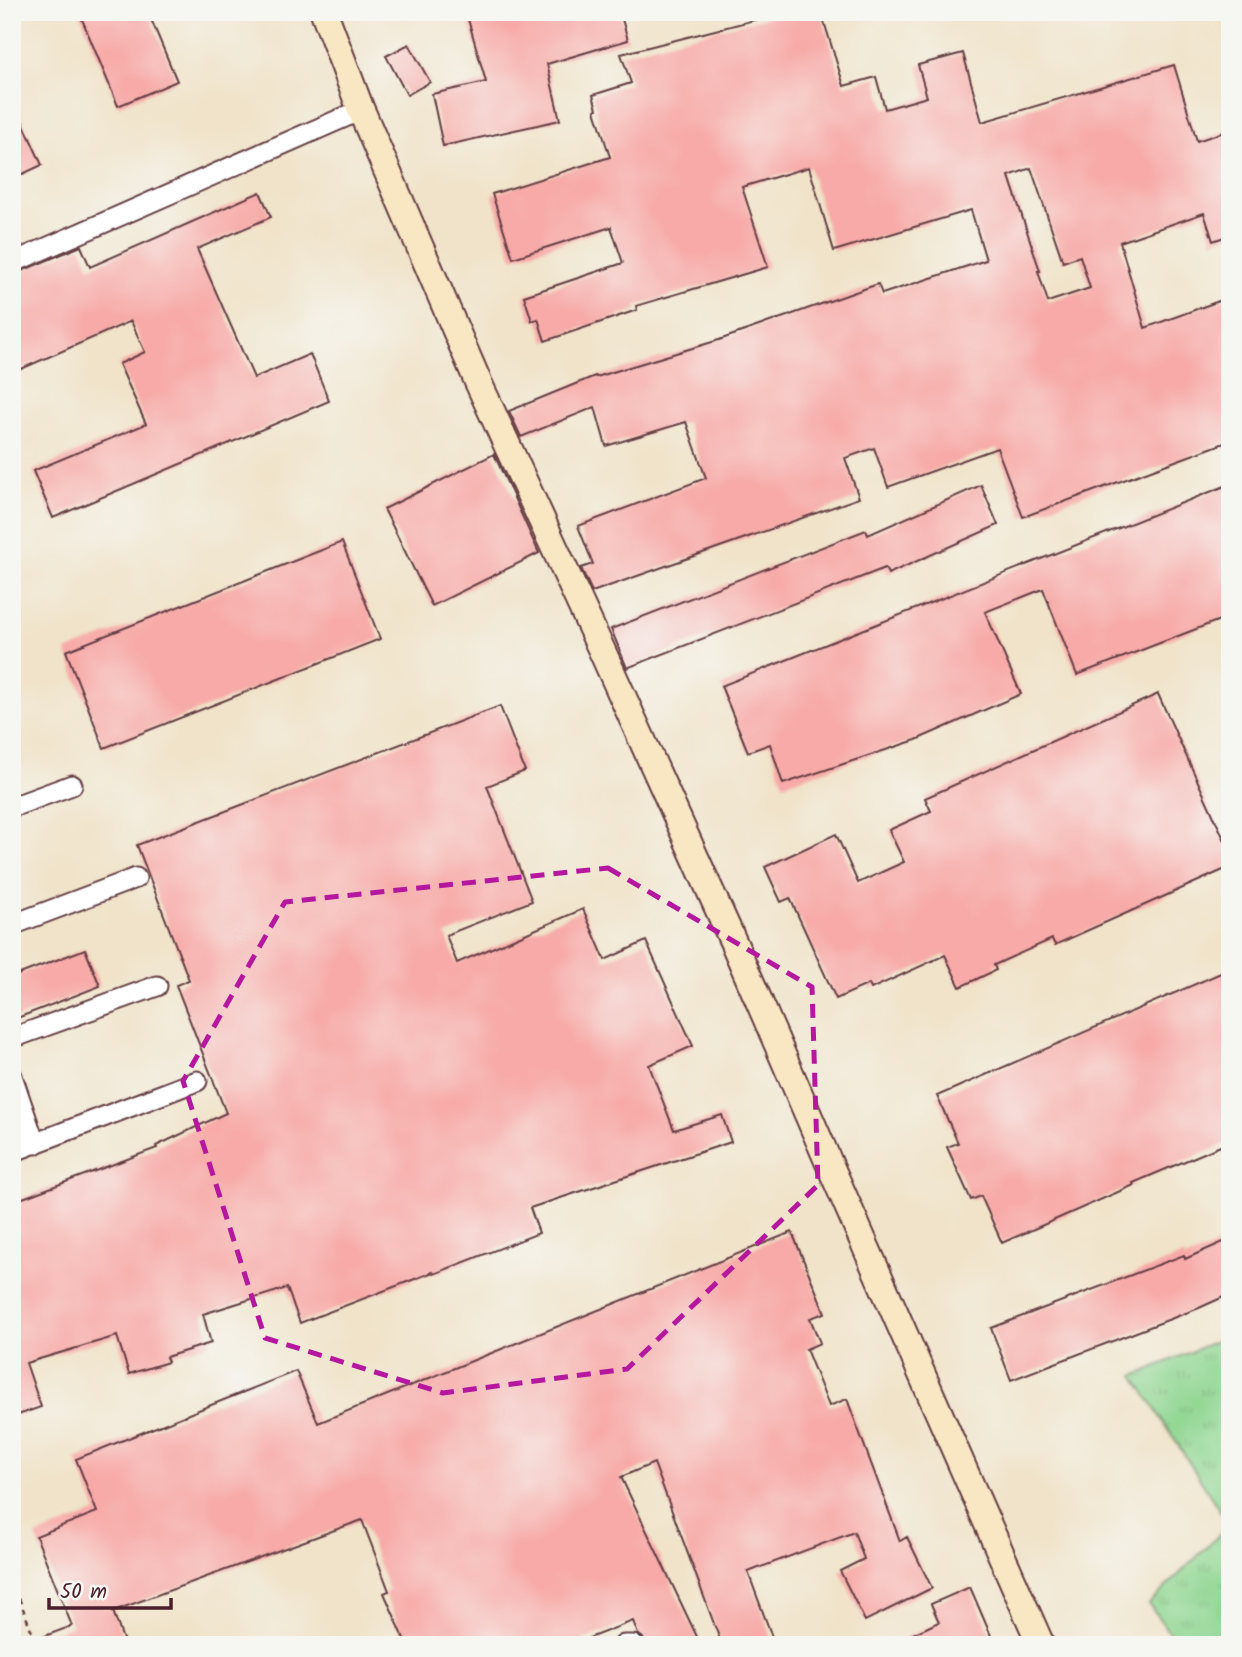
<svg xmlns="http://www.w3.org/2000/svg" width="1242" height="1657" font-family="Kalam,sans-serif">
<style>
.grass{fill:url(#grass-tufts);stroke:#6c7a5e;stroke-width:2}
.building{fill:#f7aaa7;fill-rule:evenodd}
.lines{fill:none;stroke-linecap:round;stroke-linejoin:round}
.street-casing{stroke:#633c43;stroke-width:23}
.secondary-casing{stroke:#633c43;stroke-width:30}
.path{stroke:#633c43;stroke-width:2.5;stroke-dasharray:5 5;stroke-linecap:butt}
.street{stroke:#fff;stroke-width:19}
.secondary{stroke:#f9e7c3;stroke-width:26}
.marked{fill:none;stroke:#b5179e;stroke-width:5;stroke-dasharray:14 9;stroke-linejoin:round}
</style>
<defs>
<pattern id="grass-tufts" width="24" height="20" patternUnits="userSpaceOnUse" patternTransform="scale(1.75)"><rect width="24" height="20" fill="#8fd691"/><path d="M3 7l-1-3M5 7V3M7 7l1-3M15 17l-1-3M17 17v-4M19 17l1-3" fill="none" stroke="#7db77d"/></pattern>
</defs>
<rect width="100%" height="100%" fill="#f6f6f2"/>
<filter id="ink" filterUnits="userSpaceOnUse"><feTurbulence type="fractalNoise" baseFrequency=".0143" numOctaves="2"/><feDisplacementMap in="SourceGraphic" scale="14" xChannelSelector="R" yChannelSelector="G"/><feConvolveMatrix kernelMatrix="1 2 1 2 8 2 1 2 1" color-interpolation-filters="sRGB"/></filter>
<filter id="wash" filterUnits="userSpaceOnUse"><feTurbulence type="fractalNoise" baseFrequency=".00686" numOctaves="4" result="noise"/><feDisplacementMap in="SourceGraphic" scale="28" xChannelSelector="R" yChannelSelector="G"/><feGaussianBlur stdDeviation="1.57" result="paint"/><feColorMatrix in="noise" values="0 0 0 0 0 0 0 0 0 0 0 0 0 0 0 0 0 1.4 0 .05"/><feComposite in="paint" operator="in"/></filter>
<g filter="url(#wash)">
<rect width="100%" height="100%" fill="#f0e3c9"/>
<path class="grass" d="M1230,1335v310h-52l-29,-41 80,-79 -95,-149z"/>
<g id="blocks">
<path class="building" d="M79,12h69l29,69 -59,25z
M466,12h154l8,28 -81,24 13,56 -117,26 -11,-52 54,-12z
M786,12h35l23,74 32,-9 9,32 42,-12 -9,-32 45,-12 19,69 192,-57 23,76 33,-11v105l-17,6 -9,-28 -84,29 25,86 85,-31v144l-207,76 -26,-69 -109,39 -14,-39 -29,10 14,40 -267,94 -11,-24 12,-4 -15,-38 128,-48 -20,-56 -80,24 -11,-39 -74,30 -12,-26 86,-35 1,1 123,-37 159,-56 4,10 104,-34 -15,-50 -137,41 -25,-84 -67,20 26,80 -132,39 1,4 -92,31 -7,-22 -6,2 -8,-25 99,-33 -12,-36 -98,31 -21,-64 118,-37 -15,-47 2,-1 -4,-14 38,-12 -10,-29zM1031,168l32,94 17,-6 10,32 -42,14 -10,-31h2l-31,-95z
M409,44l21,38 -23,13 -21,-39z
M12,98l30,67 -30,14z
M260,192l11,25 -74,32 57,129 56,-24 19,47 -276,117 -20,-47 113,-47 -27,-60 26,-12 -14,-31 -119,52v-98l69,-29 9,21z
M494,454l45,99 -107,53 -48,-97z
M1230,484v132l-153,59 -34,-86 -58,23 36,82 -105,46 -133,44 -13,-40 -22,8 -27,-66z
M981,485l17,40 -110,49 -3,-6 -258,100 -16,-39 255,-99 2,5z
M342,542l38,97 -276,109 -38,-97z
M1158,694l72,158v15l-175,78 -3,-6 -58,26 2,5 -36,17 -15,-32 -74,34 -2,-5 -33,15 -46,-101 -9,4 -16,-35 71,-33 22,49 46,-21 -15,-32 42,-19 -6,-13z
M500,706l25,65 -38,15 45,115 -86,34 11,28 126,-54 22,51 41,-19 47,105 -44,19 25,65 48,-15 9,27 -201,66 9,25 -105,41 -1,-2 -133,51 -13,-35 -84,26 8,29 -45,14 2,5 -39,12 -12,-38 -91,27 15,44 -29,10v-215l145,-54 -1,-2 70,-33 -50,-128 13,-5 -52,-135z
M85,949l15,37 -88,34v-43z
M1230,969v173l-97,41 1,2 -132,58 -21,-47 -10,4 -24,-53 11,-4 -21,-47z
M792,1232l33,81 -15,5 10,25 -14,6 23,57 18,-7 53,142 7,-4 25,51 -67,33 -25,-50 24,-12 -10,-27 -106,40 27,73h-53l-68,-182 -33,14 80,168h-56l-2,-7 -5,-4 -5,-13 -62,24h-164l-23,-52 5,-2 -27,-71 -249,91 12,34h-99v-2l46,-17 -36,-90 61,-24 -21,-53 220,-88 22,52z
M1230,1239v55l-31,14 -188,72 -20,-52 193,-73 1,4z
M970,1587l25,58h-106l50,-23 -8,-18z"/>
</g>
</g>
<g filter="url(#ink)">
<use href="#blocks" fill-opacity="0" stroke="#633c43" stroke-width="2"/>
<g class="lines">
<g class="street-casing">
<path id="street" d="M12,263l349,-153
M12,807l60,-22
M12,925l124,-47
M12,1038l145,-52
M12,1076l23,68
M12,1152l185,-71
M624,1645h9"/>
</g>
<g class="secondary-casing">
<path id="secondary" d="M324,12l37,98 118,274 124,269 133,295 96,222 209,475"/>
</g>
<path class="path" d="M12,1580l25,65"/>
<use href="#street" class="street"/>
<use href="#secondary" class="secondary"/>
</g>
</g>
<path class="marked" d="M608,868l204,119 6,198 -191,184 -184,24 -178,-55 -82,-257 102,-179z"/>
<rect width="1242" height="1657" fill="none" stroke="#f6f6f2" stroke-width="42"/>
<path d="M49 1598v10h122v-10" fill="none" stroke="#4a1f2b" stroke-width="3.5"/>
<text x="60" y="1598" font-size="21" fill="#4a1f2b" stroke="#f6f6f2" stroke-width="5" paint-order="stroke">50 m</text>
</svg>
